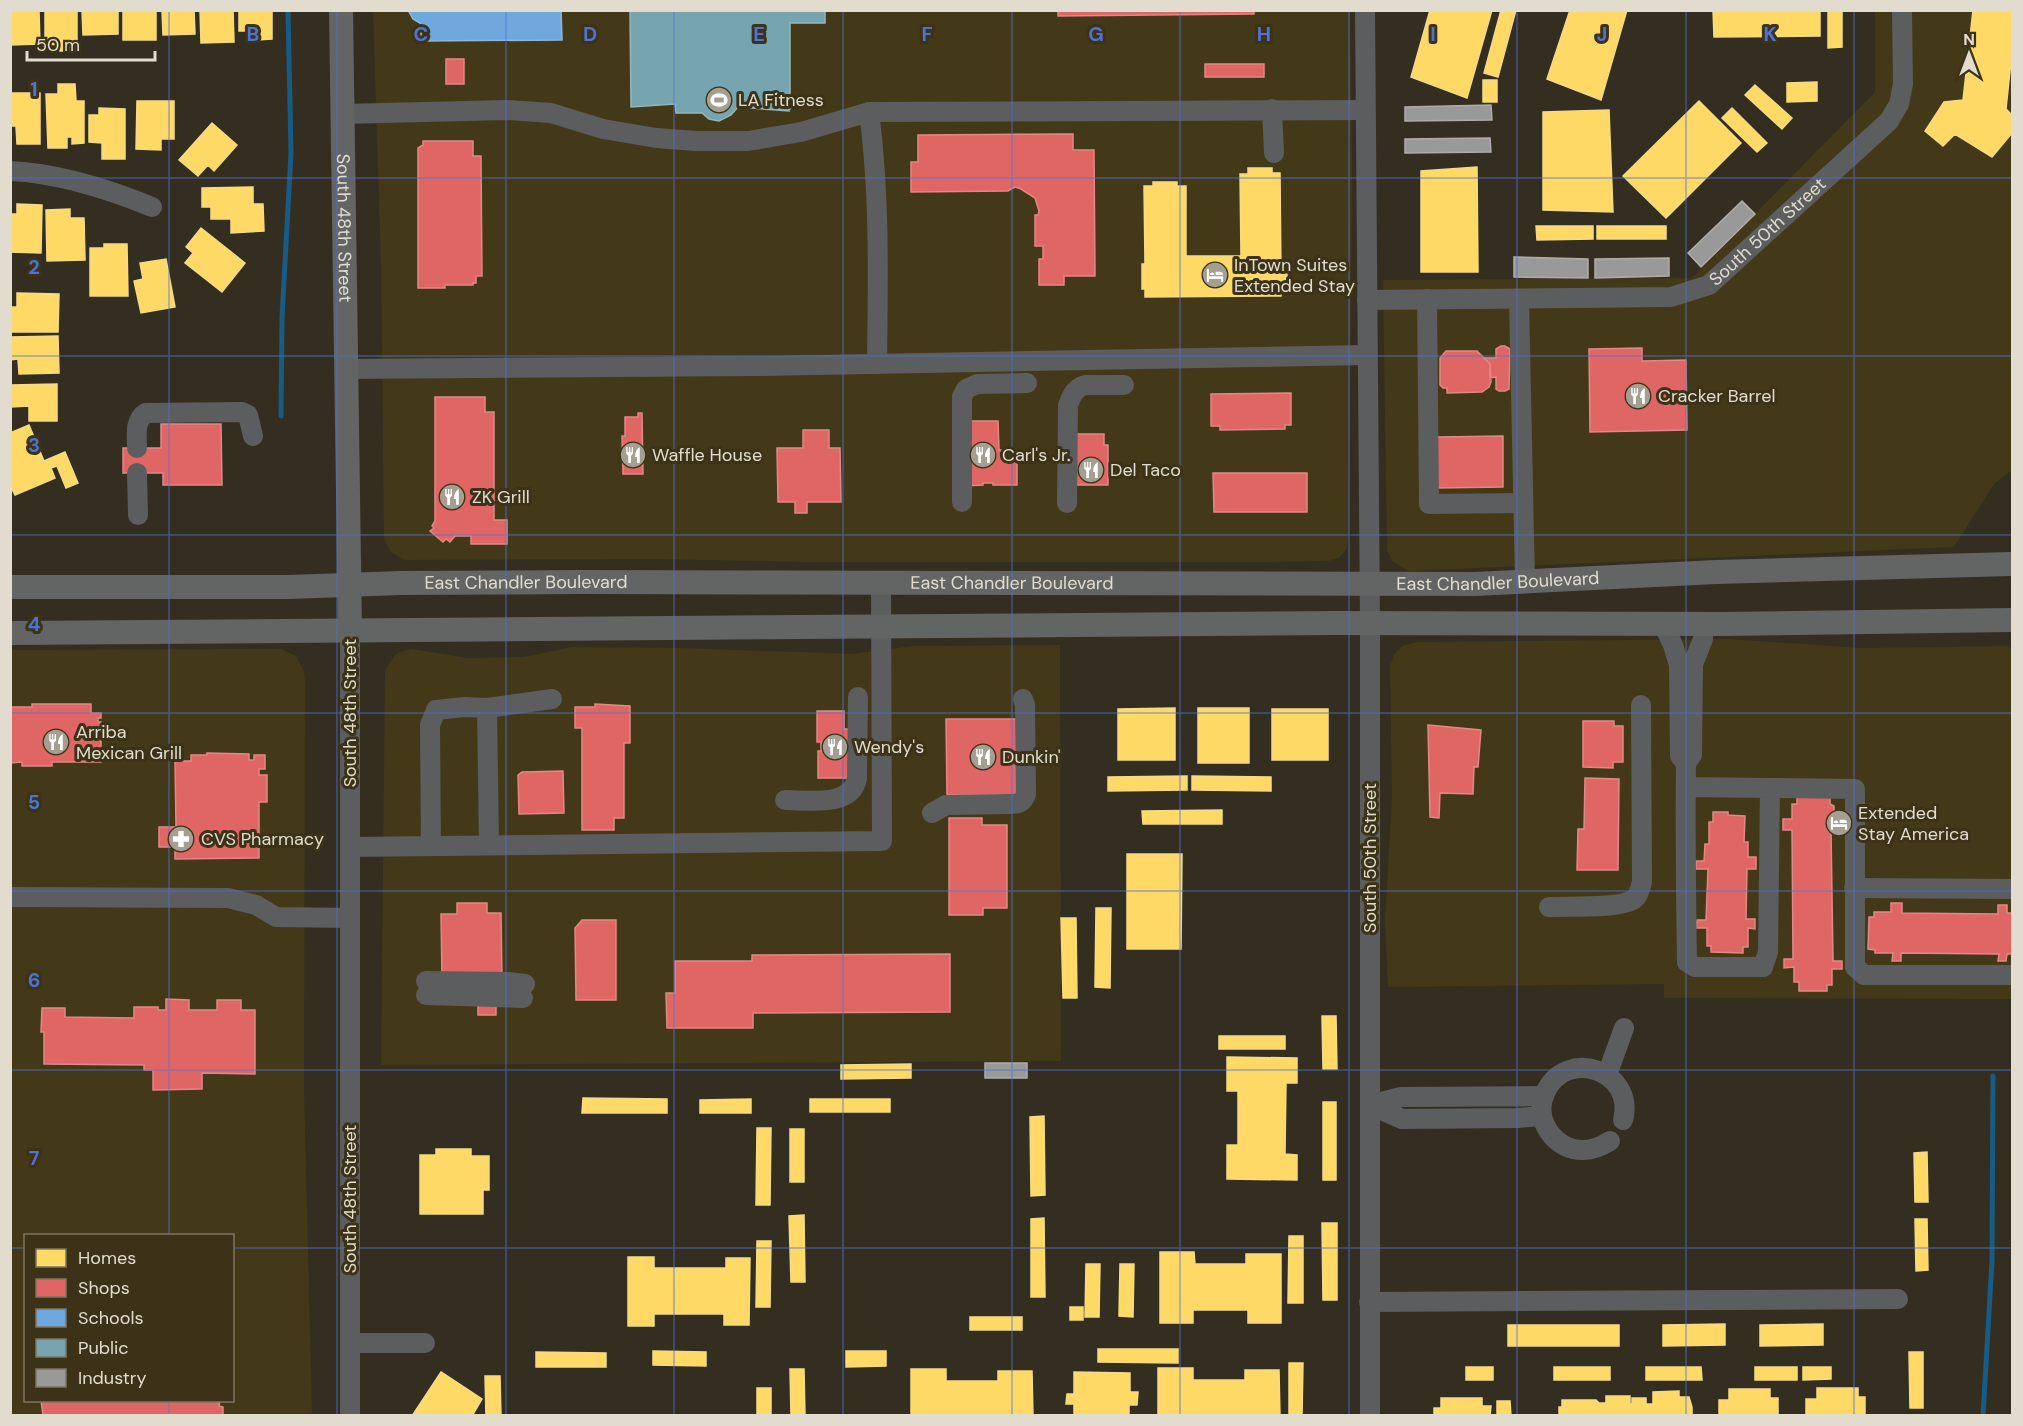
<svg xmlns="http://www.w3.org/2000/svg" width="2023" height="1426" font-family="'DM Sans',sans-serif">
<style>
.built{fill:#433818;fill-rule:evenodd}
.homes{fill:#ffd966;stroke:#f6da85;stroke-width:1.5}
.shops{fill:#e06666;stroke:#e08985;stroke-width:1.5}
.schools{fill:#6fa8dc;stroke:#91b8d8;stroke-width:1.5}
.public{fill:#76a5af;stroke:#96b6b8;stroke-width:1.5}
.industry{fill:#999;stroke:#afada9;stroke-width:1.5}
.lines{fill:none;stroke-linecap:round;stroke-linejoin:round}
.stream{stroke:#185c86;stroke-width:5}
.minor{stroke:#5c5d5e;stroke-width:20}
.major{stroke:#636464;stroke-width:24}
.grid{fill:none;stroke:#4e72d5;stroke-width:1.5;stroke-opacity:0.55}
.labels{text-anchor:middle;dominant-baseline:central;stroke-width:6;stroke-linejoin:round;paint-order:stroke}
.poi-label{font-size:18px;fill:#e1dccd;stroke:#3b3218;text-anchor:start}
.street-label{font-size:18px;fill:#e1dccd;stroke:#3b3218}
.grid-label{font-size:20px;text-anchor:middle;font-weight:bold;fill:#4e72d5;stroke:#3b3218;stroke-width:6;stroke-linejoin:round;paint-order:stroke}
</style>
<rect width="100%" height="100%" fill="#332e20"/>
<path class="built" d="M373,11h977l2,156 -3,365 -2,16 -8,10 -11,3 -61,1h-462l-147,-3 -253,1 -14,-8 -7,-14 -3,-275z
M1875,11h137v459l-17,13 -41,64 -545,24 -16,-9 -6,-12 -4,-270 309,-2 183,-186z
M1730,639l132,9 145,-2 5,3v350l-348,-1v-14l-276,3 -3,-67 7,-122 -2,-132 4,-11 8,-9 15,-4z
M1060,645l1,416 -680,4 4,-395 10,-15 7,-4 10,-2 56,9 56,-1 48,-10 108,1 172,6 61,-8z
M281,649l15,7 8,15 1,10 -1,407 8,327h-301l-1,-765zM26,1236h206v164h-206z"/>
<path class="homes" d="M10,10h29l1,34 -30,1z
M45,10h32v41h-17l1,-6 -16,-1z
M82,10h36v24l-35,1z
M123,10h33v30h-33z
M162,10h32l1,24 -32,1z
M200,10h33l1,32 -33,1z
M239,10h33v29l-14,1v-9h-19z
M1430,10h62l-25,88 -56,-21z
M1501,10h15l-18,67 -14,-4z
M1570,10h57l-26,90 -54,-21z
M1713,10h107v26l-106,1z
M1828,10h14v37l-14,1z
M1973,10h39v42l-6,57 6,6v18l-20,24 -37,-23 -12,12 -18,-15 19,-29 19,-2z
M1483,80h14v22h-14z
M1817,82v19l-30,1v-19z
M58,84h17l1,17h8v42l-12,1v-7h-5v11h-19l-2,-54h12z
M1755,85l37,33 -10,11 -37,-34z
M10,93h30v51h-23l-1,-18h-6z
M137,101h37v38h-13v11l-25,-1z
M1699,101l42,42 -75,75 -43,-42z
M99,108l26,1v50h-23v-16l-13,-1v-27h10z
M1732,108l35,35 -10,9 -35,-34z
M1609,110l4,102 -70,-2v-98z
M212,123l25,22 -23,26 -6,-6 -10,11 -19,-16z
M1477,167l1,105h-57v-101z
M1248,168h24v5h8l1,101h6v11h-6v11l-136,1v-8h-3v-25h3l-1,-78h9v-4h24v4h9v70h55l-1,-82h8z
M253,187v17h10l1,27 -33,2v-14h-20v-12h-9v-19z
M17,204l25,1 -1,48 -31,-1v-38h7z
M70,209v9h14l1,42 -38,1 -1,-51z
M1536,226h57v13l-56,1z
M1597,226h69v13h-69z
M201,228l44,35 -23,29 -37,-29 8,-10 -7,-6z
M104,244h23l1,52h-38v-48h14z
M166,259l9,48 -34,6 -7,-32 9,-2 -3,-16z
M17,293l42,1 -1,38h-48v-25h7z
M58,336l1,37 -40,1 -1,-15 -8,1v-23z
M57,384v37h-28v-15l-18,1v-22z
M29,425l15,36 21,-9 13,31 -12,5 -9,-22 -6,2 4,10 -40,17 -5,-10v-52z
M1175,708v52h-57v-51z
M1198,708h51v55h-51z
M1272,709h56v51h-56z
M1187,776v14l-79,1v-14z
M1192,776l79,1v14l-79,-1z
M1222,810v14h-79l-1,-13z
M1127,854h55l-1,95h-54z
M1096,908h15l-1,80 -15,-1z
M1061,918h15l1,80h-14z
M1322,1016h14l1,53h-14z
M1219,1036h66v13h-66z
M1227,1057l70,1v25h-11l-1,71 12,1v25l-70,-1v-34h11v-54h-11z
M911,1064v14l-70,1v-14z
M583,1098l84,1v14h-85z
M751,1099v14h-51v-13z
M810,1099h80v13h-80z
M1323,1102h13v78h-13z
M1044,1116l1,79 -14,1 -1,-79z
M757,1128h14l-1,77h-14z
M790,1129h14v53h-14z
M436,1149h35v7h18v34h-6v24h-63v-59h16z
M1927,1152l1,50h-13l-1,-49z
M804,1215l1,67h-14l-2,-66z
M1044,1218l1,79h-14v-78z
M1915,1219h12l1,51 -12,1z
M1322,1223h15v77h-14z
M1289,1236h14v67h-15z
M757,1241h14l-1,66h-14z
M1160,1252h34l1,12h51v-10h35v69h-33v-13h-55v13h-33z
M628,1257h26v11h72v-10h24l-1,67h-25v-11h-70v12h-26z
M1086,1264h14l-1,53h-14z
M1120,1264h14l-1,53 -14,-1z
M1070,1307h13v13h-13z
M970,1317h52v13h-52z
M1725,1324v21l-62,1v-21z
M1823,1324v21l-63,1v-21z
M1508,1325h111v21h-111z
M1098,1349h80v14l-80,-1z
M653,1351l53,1v14l-53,-1z
M846,1351h40v15l-40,1z
M536,1352l70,1v14h-70z
M1909,1352h14v56h-13z
M1289,1363h14l-1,53h-13z
M1466,1367h27v13h-27z
M1554,1367h56v13h-56z
M1646,1367h55l1,13h-56z
M1755,1367h42v13h-42z
M1803,1367h28v12l-28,1z
M1158,1368h35v12h52v-10h34l1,46h-122z
M790,1369h14l1,47h-14z
M911,1369h35v12h52v-10h34l1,45h-122z
M441,1372l41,27 -10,17h-60z
M1074,1372l56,1v19h8l-1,13h-8v11h-55v-12h-8l1,-10h7z
M485,1376h15l1,40h-15z
M757,1388h14v28h-14z
M1817,1388h41v9h7v19h-59v-17h11z
M1729,1389h41v9h8v18h-59v-16h10z
M1679,1391v6h10l3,10v9h-133v-9h3v-7h34l3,3h7v-7h24v8h2v-6h14v6h7v-12z
M1441,1398h41v8h9l-1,10h-56v-8h7z
M1497,1401h13l1,15h-14z"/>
<path class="shops" d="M1058,10h196v4l-196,2z
M446,59h18v25h-18z
M1205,64h59v13h-59z
M1073,134v16h21l1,126h-31v9h-25v-26h4v-13h-8v-31h3l1,-4 -4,-13 -14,-9 -6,-2 -7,4 -97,1v-30h7v-27z
M423,141h50v15h8l1,120h-6v7h-3v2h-28v3h-27v-140l5,-3z
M1501,346h4l5,3 -1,40 -4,2h-6l-3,-2v-12l-6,1v-14l-6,-6h12v-9z
M1642,348v13l44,-1 1,70 -97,2 -1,-83z
M1446,351h31l13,13 1,18 -2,5 -7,5 -35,1v-5h-4l-3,-3v-27z
M1291,393v32h-6v4l-65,1v-4h-9v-32z
M435,397h50v15h9v108h13v24h-36v-8h-16l-5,6 -4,-3 -3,3 -13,-11 4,-3 -2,-2 3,-5z
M638,413h4l1,61h-20l-1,-38h3v-19h13z
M965,421h33l1,29h3v10h15v25h-24v-2h-10v2l-18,1z
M161,424h60l1,61h-59v-12h-40v-25h38z
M803,430h26v18h11l1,54h-34v11h-12v-11h-17l-1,-54h26z
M1074,434h30v11h4v40h-35z
M1503,436v51l-66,1v-51z
M1213,473h94v39h-93z
M32,704h59v9h10v5h-3v4h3v40h-49v4h-30v-4l-12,1v-56h22z
M595,704l35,2v37h-6v75h-10v12h-32v-102h-7v-21h20z
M817,711h27v18h5v49h-31v-27h3v-9h-4z
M946,719h72l1,76h-72z
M1583,721h31v5h9v36h-10v6l-30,-1z
M1428,725l53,5 -3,37h-4l-1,27 -33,-1 -1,25 -9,-1z
M207,753l42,1v6h5v-5h11v14h-6v6h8v27h-8v56l-84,1v-12h-16v-20h17l-1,-66h16v-6h16z
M563,771l1,42 -45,1 -1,-39 4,-3z
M1585,778l34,1 -1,91h-41l1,-41h6z
M1797,796h33v8l4,2v14h7v8l-10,1 2,132h9v8h-10v16h-5v6h-28v-9h-5v-15l-10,1v-9h9l-1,-129h-9v-11h9v-15h5z
M1713,812h15v3l17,1 -1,26h4v15h8v12h-9l-1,50h9v10l-7,-1v19h-5v6l-32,-1v-6h-4v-18h-11l1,-8h9l2,-51h-12v-8h8l1,-17h4v-22h4z
M949,818h33v7h25v83h-24v7h-34z
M457,903h30v10h14l1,65 -60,1 -1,-65h16z
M1891,903h11v10l96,1v-9h9v8h5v41h-5l-1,7h-8l1,-7 -98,-1v8h-9l1,-8h-18v-3l-7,-1 1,-32h5v-5h17z
M582,920h34v80h-40l-1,-72z
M950,954v58l-197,1v15h-86l-1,-35h9v-32h77v-6z
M478,978h18v37h-18z
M166,999l23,1v10h28v-10h24v10h14v64l-53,-1v16l-49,1v-20h-9v-5l-100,-1v-32h-3l1,-24h23v9l69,1v-11h24v3h8z
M41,1400h179l-1,6 4,1v9h-180z"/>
<path class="schools" d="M408,10h153l1,30 -142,1v-18l-7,-4z"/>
<path class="public" d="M630,10h195v13h-35v86h-1v2l-51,-4 -7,8 -12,6 -10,-2 -7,-6h-26l-1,-9 -44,3z"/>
<path class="industry" d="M1491,105l1,15 -87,1v-14z
M1490,138l1,14 -86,1v-14z
M1742,201l13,13 -54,53 -13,-14z
M1514,257l74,2v19l-74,-1z
M1669,258v18l-74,2v-19z
M985,1063h42v15h-42z"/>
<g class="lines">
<path class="stream" d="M281,416l1,-99 9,-164 -3,-143
M1983,1416l9,-155 1,-185"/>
<g class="minor">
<path d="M1365,10l5,614v792"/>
<path d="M1272,109l2,44"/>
<path d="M869,112c11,83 9,168 8,252"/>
<path d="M342,114l165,-4 44,3 52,16 53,9 40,3h52l53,-9 68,-20 496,-2"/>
<path d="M10,171c49,2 98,18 142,36"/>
<path d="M1427,299l2,205 94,-1"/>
<path d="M1519,299l6,283"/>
<path id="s1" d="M1367,300l304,-3 38,-12 180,-164 10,-17 4,-20 -1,-74"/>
<path d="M345,369l413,-3 609,-11"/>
<path d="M137,448c0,-12 -3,-28 9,-35l96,-1 6,3 5,21"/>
<path d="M137,473l1,42"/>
<path d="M962,502v-105l4,-8 11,-5 50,-1"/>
<path d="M1067,503l1,-97c3,-10 7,-18 17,-21h39"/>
<path d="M1663,624l10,21 6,20 1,91 6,7 6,-8 1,-91 10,-25 1,-15"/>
<path d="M350,632v784"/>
<path d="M487,708l2,137"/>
<path d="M1686,787l84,1 -2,164 -5,15h-68l-8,-5c-1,-66 -2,-132 -1,-199"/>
<path d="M1770,788l85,1v178l9,8h148"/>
<path d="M785,800c22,0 67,8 72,-22l1,-81"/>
<path d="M932,813l14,-8 64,-1c8,0 13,-1 16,-10l-1,-89 -2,-6"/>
<path d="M431,846l-1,-121 6,-15 29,-3 22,1 65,-9"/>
<path d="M350,847l532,-6 -1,-259"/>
<path d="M1854,888l158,1"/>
<path d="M10,897l218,1 28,7 20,12 74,1"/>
<path d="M1549,907c19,-1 72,2 85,-8 5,-3 6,-11 8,-17l-1,-177"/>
<path d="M426,981l82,1 17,2"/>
<path d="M426,995l97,3"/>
<path d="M1607,1075l17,-47"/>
<path d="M1542,1116l-24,2 -116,1 -32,-14 31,-8 143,-1"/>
<path d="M1610,1141c-8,5 -16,9 -26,9 -29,1 -51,-30 -39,-57 21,-47 91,-22 78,27"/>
<path d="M1369,1302l529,-3"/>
<path d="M350,1343h75"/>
</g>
<g class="major">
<path id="s2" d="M341,10l9,622"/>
<path id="s3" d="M10,587h278l113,-4 181,-1 893,2 241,-12 296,-8"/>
<path d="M10,633l1325,-10 387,1 290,-4"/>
</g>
</g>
<path class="grid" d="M169,10v1226M337,10v1406M506,10v1406M674,10v1406M843,10v1406M1012,10v1406M1180,10v1406M1349,10v1406M1517,10v1406M1686,10v1406M1854,10v1406M10,178h2002M10,356h2002M10,535h2002M10,713h2002M10,891h2002M10,1070h2002M10,1248h16M232,1248h1780M169,1400v16"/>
<defs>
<g id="stadium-disc" transform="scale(1.35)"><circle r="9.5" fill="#a49f90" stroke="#3b3218"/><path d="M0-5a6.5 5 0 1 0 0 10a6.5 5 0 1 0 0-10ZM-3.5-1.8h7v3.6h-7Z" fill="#fff"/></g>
<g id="hotel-disc" transform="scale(1.35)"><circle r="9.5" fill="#a49f90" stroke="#3b3218"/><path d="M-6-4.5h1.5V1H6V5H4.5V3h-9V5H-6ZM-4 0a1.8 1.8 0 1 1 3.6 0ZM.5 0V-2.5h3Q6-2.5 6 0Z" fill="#fff"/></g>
<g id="restaurant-disc" transform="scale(1.35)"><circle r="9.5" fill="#a49f90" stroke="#3b3218"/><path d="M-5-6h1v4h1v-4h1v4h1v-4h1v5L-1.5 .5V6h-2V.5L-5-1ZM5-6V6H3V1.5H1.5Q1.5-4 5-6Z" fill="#fff"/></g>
<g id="pharmacy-disc" transform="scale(1.35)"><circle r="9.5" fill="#a49f90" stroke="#3b3218"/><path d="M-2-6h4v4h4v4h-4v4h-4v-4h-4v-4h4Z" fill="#fff"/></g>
</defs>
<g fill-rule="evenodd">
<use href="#stadium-disc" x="719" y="100"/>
<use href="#hotel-disc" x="1215" y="275"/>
<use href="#restaurant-disc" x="1638" y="396"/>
<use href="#restaurant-disc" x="633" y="455"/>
<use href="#restaurant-disc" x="983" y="455"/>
<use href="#restaurant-disc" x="1091" y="470"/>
<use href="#restaurant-disc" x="452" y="497"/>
<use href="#restaurant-disc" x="56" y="742"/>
<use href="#restaurant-disc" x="835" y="747"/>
<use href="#restaurant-disc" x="983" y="757"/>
<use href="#hotel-disc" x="1839" y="823"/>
<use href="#pharmacy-disc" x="181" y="839"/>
</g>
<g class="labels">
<g class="poi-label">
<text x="738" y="100">LA Fitness</text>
<text x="1234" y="265">InTown Suites<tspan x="1234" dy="21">Extended Stay</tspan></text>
<text x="1658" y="396">Cracker Barrel</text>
<text x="652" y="455">Waffle House</text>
<text x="1002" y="455">Carl's Jr.</text>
<text x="1110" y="470">Del Taco</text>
<text x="472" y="497">ZK Grill</text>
<text x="76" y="732">Arriba<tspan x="76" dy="21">Mexican Grill</tspan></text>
<text x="854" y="747">Wendy's</text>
<text x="1002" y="757">Dunkin'</text>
<text x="1858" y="813">Extended<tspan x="1858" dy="21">Stay America</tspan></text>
<text x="201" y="839">CVS Pharmacy</text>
</g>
<g class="street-label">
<text stroke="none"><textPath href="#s2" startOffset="218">South 48th Street</textPath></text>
<text stroke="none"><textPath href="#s1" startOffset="423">South 50th Street</textPath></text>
<text stroke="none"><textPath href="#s3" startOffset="1488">East Chandler Boulevard</textPath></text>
<text stroke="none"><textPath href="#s3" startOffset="516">East Chandler Boulevard</textPath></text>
<text stroke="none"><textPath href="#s3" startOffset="1002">East Chandler Boulevard</textPath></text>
<text transform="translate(350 713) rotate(-90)">South 48th Street</text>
<text transform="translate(1370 858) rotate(-90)">South 50th Street</text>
<text transform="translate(350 1199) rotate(-90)">South 48th Street</text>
</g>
</g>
<g class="grid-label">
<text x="253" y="41">B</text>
<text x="421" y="41">C</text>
<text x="590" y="41">D</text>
<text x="759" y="41">E</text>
<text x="927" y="41">F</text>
<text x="1096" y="41">G</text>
<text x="1264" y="41">H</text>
<text x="1433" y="41">I</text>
<text x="1602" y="41">J</text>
<text x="1770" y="41">K</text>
<text x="34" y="96">1</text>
<text x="34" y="274">2</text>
<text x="34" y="452">3</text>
<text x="34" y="631">4</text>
<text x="34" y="809">5</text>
<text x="34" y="987">6</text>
<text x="34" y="1165">7</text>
</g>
<rect width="2023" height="1426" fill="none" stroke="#e1dccd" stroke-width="24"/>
<rect x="24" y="1234" width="210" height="168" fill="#3b3218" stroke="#7d7660" stroke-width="1.5"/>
<rect x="36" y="1249" width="30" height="18" fill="#ffd966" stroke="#7d7660" stroke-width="1.5"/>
<text x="78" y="1264" font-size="18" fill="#e1dccd">Homes</text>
<rect x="36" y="1279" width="30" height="18" fill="#e06666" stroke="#7d7660" stroke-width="1.5"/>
<text x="78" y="1294" font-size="18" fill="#e1dccd">Shops</text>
<rect x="36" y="1309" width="30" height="18" fill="#6fa8dc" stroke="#7d7660" stroke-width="1.5"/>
<text x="78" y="1324" font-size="18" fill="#e1dccd">Schools</text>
<rect x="36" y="1339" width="30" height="18" fill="#76a5af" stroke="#7d7660" stroke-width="1.5"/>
<text x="78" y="1354" font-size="18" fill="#e1dccd">Public</text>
<rect x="36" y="1369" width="30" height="18" fill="#999999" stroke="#7d7660" stroke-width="1.5"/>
<text x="78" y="1384" font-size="18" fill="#e1dccd">Industry</text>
<g transform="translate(1969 54)" stroke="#3b3218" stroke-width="4.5" paint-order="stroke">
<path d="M0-4.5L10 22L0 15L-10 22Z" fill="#e1dccd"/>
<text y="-9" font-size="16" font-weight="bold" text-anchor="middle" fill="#e1dccd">N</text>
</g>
<path d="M27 51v9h128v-9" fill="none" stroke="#e1dccd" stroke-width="3"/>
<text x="36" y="51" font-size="18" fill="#e1dccd" stroke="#3b3218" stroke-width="4.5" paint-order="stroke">50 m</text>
</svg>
